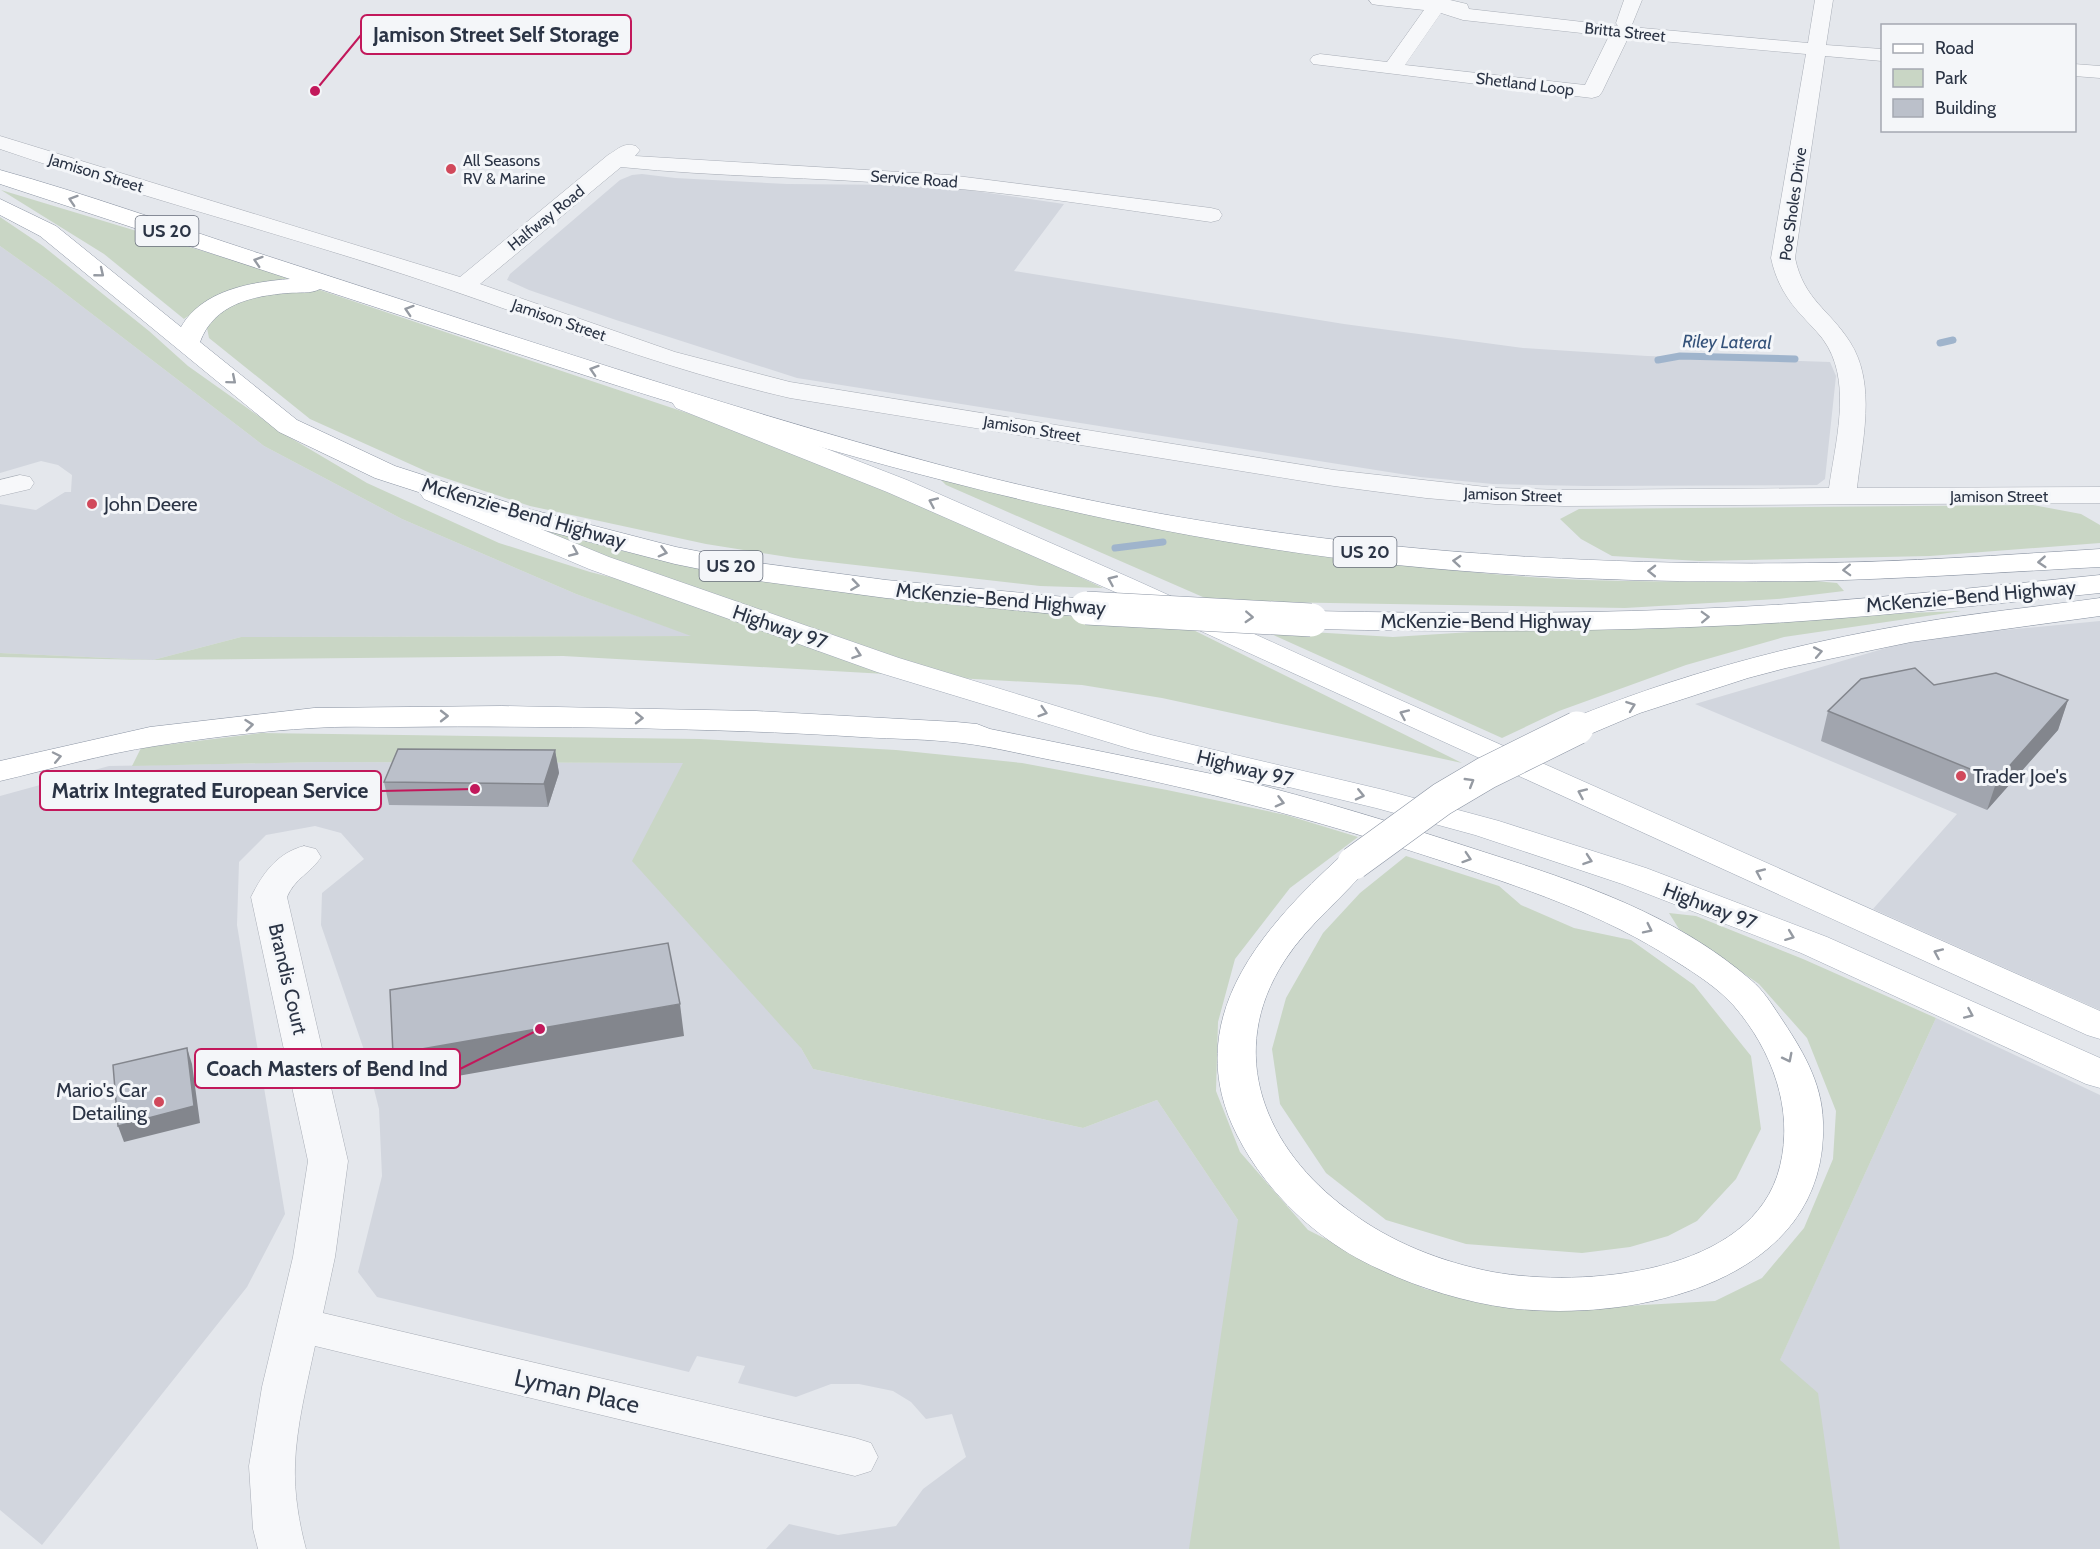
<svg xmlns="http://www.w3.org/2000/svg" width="2100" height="1549" font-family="Cabin,sans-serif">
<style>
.built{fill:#d2d6de}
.green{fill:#c9d6c5}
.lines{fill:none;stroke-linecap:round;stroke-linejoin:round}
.stream{stroke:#9fb4cc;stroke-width:7}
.minor-casing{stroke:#a9aeb7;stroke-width:1}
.primary-casing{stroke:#a3abb8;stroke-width:1}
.trunk-casing{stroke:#8b94a3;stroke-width:1}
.minor{fill:#f7f8fa;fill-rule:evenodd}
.primary{fill:#fff;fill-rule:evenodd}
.trunk{fill:#fff;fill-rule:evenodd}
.trunk-bridge-casing{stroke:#8b94a3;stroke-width:34;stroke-linecap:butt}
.trunk-bridge{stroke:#fff;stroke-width:33}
.wall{fill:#a1a5ae}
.shaded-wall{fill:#83868d}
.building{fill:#bbc0ca;stroke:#83868d;stroke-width:1.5}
.oneway{stroke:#959aa2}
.poi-dot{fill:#d1495b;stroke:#f4f6f9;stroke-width:2}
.labels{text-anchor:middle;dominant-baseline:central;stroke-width:6;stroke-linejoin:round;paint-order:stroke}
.far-street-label{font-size:16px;fill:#2b3445;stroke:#f4f6f9}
.far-poi-label{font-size:16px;fill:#2b3445;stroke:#f4f6f9;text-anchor:start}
.shield{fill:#f4f6f9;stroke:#676e7b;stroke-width:1.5}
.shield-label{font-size:18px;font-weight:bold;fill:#2b3445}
.far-water-label{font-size:18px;font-style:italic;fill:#34527a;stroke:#f4f6f9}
.poi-label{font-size:20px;fill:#2b3445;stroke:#f4f6f9;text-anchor:start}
.street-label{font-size:20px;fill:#2b3445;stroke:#f4f6f9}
.near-street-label{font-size:24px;fill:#2b3445;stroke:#f4f6f9}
.leader{fill:none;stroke:#c2185b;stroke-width:2}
.callout-dot{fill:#c2185b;stroke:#f4f6f9;stroke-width:2}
.callout{fill:#f4f6f9;stroke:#c2185b;stroke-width:2}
.callout-label{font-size:21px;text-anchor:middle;font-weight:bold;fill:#2b3445}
</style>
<rect width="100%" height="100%" fill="#e4e7ec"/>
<path class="built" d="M642,174l33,4 112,6 111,1 63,4 103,15 -50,67 330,53 179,24 124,8 183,6 6,14 -11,103 -8,6 -230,1 -94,-2 -73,-7 -623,-99 -181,-58 -87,-30 -22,-10 3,-6 110,-94 12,-5z
M0,246l49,35 215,165 138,73 174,75 117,42 -452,1 -88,23 -153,-7v-149l36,6 29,-18h6l1,-17 -14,-10 -17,-4 -41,12z
M2100,621v389l-227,-101 84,-95 -262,-110 225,-66z
M318,762l366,1 117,285 12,21 270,59 74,-28 81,120 59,78 469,92 170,-372 164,77v454h-1334l23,-25 49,11 58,-9 27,-37 43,-32 -14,-43 -26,5 -15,-17 -18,-11 -34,-7h-28l-35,13 -58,-14 7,-17 -48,-10 -8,16 -312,-75 -19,-25 24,-96 -3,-67 -15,-59 -43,-125 1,-32 42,-34 -23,-26 -26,-7 -49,9 -27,27 -2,63 48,289 -38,73 -205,258 -42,-35v-714l109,-30z"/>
<path class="green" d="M1,190l291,88c-48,6 -68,14 -108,41l-80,-65z
M0,217l43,29 106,85 39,35 96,68 83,49 132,60 91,29 24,6 -85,-52 98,26 109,23 425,39 301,149 -300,-65 -80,-13 -519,-29 -410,4 -153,-3v-4l153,7 88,-23 450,-1 -115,-42 -174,-75 -138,-73 -215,-165 -49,-35z
M294,289l26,1 391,131 255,102 137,65 -63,-2 -246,-28 -88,-14 -176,-38 -100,-33 -120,-54 -101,-81 -2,-10c25,-32 49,-32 87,-39z
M941,480c189,43 382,81 576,96 99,8 199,5 298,5l22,2 7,8 -67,8 -152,9 -413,-7 -266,-116z
M2033,505l48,9 19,11v18l-170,13 -230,5 -88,-5 -31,-17 -21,-20 19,-10z
M1961,611l-177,26 -98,28 -127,46 -57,27 -242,-109 133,8 173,-11z
M261,733l439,6 196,11 126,13 145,27 119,25 72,22 -68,51 -55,71 -17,63 -2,69 24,61 68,78 117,59 84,19 98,-1 108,-6 47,-23 42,-50 29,-69 3,-48 -29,-73 -48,-54 -80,-55 -10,-16 27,3 107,43 133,59 -156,342 38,33 22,156h-651l49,-329 -81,-120 -74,28 -270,-59 -12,-21 -169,-187 51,-98 -365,-1 -186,4 9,-18z
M1406,856l93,30 22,19 53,23 57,12 63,45 57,71 10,73 -25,50 -39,42 -29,15 -38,11 -48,6 -116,-9 -80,-24 -60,-47 -46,-69 -8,-55 14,-51 37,-65 37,-40z"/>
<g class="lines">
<path class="stream" d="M1940,343l13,-3
M1658,360l22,-4 115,3
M1115,548l48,-6"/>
<g class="minor-casing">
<path id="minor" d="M1369,0h81l17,4 2,5 149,17 -2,-3 8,-23h18l-11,27 177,16 7,-43h18l-7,45 56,4v12l-57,-5 -30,202c9,42 34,51 55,84 27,42 12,100 7,146l243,-1v16l-536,3 -69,-2 -69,-6 -92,-12 -544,-88c-132,-30 -256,-81 -384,-123 -134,-44 -272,-80 -406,-126v-13l460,141 148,-122c11,-6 15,-13 28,-9l4,4 -5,6 314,19 262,33 8,2 3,5 -3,5 -8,2c-99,-14 -198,-30 -298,-37 -97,-8 -195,-8 -292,-18l-141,117 195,68 115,30 544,88 161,18 69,2 265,-2c6,-44 22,-100 -1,-141 -6,-11 -16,-20 -24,-29 -17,-18 -28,-36 -33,-60l35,-204 -178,-16 -26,54 -3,4 -7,2 -279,-34 -3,-4 3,-4 7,-2 67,8 37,-52 -46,-5 -6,-1zM1441,13l22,7 146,16 -24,49 -180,-20z
M2074,64l26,2v12l-26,-2z
M20,475l10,2 4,6 -4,6 -30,7v-16z
M304,846l12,3 5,8c-10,16 -26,21 -34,40l61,264 -13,96 -12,56 532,125 16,5 7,14 -7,14 -16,5 -540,-130c-8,38 -19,81 -20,120 -1,27 4,57 11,83h-48l-5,-20 -4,-63 13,-79 31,-130 15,-96 -57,-264c12,-24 26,-44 53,-51z"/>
</g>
<g class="primary-casing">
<path id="primary" d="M685,394l222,86 226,99 247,112 720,320v28l-13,-4 -974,-444 -226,-99 -211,-84 -4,-6 4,-6z
M434,485l175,72 290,101 252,77 233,55 115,31 147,47 181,69 273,121v30l-14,-4 -285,-131 -179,-69 -147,-49 -99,-27 -245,-59 -254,-77 -288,-103 -165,-70 -4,-6 4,-6z"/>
</g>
<g class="trunk-casing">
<path id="trunk" d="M0,170c87,24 172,55 258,83 226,73 452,150 682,212 282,75 576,102 868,98 97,-1 195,-8 292,-14v18c-97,5 -195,12 -292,14 -137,2 -274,-2 -411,-16 -370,-38 -724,-161 -1077,-276 -9,5 -21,3 -32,4 -36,3 -74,11 -88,49l97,78 98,46 130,42 151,39 83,16 127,17 200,19 11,3 4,6 -4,6 -11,3 -200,-19 -127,-17 -84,-17 -170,-44 -130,-42 -96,-46 -239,-196 -40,-21v-16l56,27 125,101c21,-37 70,-45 109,-48l-290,-95z
M2100,575v18c-120,12 -241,26 -362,32 -142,7 -285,7 -427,4l-11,-3 -4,-6 4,-6 11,-3c142,3 285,3 427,-4 121,-6 241,-20 362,-32z
M2100,598v18l-189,26 -125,26 -38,10 -108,35 -52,22 -11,3 -11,-3 -5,-7 5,-7c110,-46 227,-77 345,-97 62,-11 126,-17 189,-26z
M502,706l254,5 200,11 21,2 13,5 222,45 -4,-7 4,-7 12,-3 71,14 5,7 -5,7 -12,3 -51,-10c85,21 169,47 252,74 94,30 191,62 267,128 12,10 20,23 28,35 22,33 43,66 44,107 6,161 -189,201 -314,186 -44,-6 -90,-20 -130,-39 -60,-27 -112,-75 -142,-134 -58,-114 24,-206 105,-280l12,-3 12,3 5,8c-26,34 -62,60 -86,97 -61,93 -20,189 63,250 42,32 93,52 145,62 89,16 261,3 287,-106 14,-57 -8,-116 -46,-160 -16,-18 -38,-32 -57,-44 -75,-49 -154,-74 -238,-102 -124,-41 -249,-73 -377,-98 -33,-6 -67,-15 -100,-19 -33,-4 -67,-4 -101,-6 -77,-5 -153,-7 -231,-9 -77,-1 -153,-2 -231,-1 -28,0 -58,-1 -86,1 -52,3 -106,10 -158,18 -52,8 -104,23 -155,35v-20l150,-34 164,-19z"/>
</g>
<use href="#minor" class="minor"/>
<use href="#primary" class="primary"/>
<use href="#trunk" class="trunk"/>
<g class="trunk-bridge-casing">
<path id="trunk-bridge" d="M1086,608l225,12
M1354,863l88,-64 44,-26 91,-45"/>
</g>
<use href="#trunk-bridge" class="trunk-bridge"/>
</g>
<path class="wall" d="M1934,685l134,15 -10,30 -71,80 -166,-69 7,-30z
M555,750l4,23 -11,34 -159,-2 -5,-23z"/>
<path class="shaded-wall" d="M2068,700l-10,30 -71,80 10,-30z
M555,750l4,23 -11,34 -4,-23z
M680,1004l4,32 -283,50 -8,-32z
M187,1048l5,16 8,59 -76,19 -6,-16z"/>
<path class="building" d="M1915,668l19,17 62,-12 72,27 -71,80 -169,-69 33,-32z
M398,749l157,1 -11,34 -160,-2z
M668,943l12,61 -287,50 -3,-64z
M187,1048l7,58 -76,20 -5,-61z"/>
<defs><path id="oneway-chevron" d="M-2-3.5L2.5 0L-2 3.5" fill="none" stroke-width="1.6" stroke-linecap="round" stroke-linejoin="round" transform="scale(1.5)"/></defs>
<g class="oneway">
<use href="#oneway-chevron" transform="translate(73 200) rotate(-162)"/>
<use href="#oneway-chevron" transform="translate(258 261) rotate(-162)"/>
<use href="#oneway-chevron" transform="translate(100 273) rotate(39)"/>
<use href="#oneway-chevron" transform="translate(409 310) rotate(-162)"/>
<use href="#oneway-chevron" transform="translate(594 370) rotate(-162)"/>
<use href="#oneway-chevron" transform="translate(232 380) rotate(40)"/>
<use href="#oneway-chevron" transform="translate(933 502) rotate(-156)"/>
<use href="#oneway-chevron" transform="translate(574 552) rotate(23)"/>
<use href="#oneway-chevron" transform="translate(663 552) rotate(15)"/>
<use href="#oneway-chevron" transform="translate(1457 561) rotate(-175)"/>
<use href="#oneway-chevron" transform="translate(2042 562) rotate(176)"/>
<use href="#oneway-chevron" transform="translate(1847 570) rotate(178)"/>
<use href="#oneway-chevron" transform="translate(1652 571) rotate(-179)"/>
<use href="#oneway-chevron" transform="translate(1112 580) rotate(-156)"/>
<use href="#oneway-chevron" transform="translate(855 585) rotate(8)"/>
<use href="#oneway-chevron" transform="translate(1249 617) rotate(3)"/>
<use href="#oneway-chevron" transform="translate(1705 617) rotate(-2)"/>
<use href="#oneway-chevron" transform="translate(1818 652) rotate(-11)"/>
<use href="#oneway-chevron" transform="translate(857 654) rotate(19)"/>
<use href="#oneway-chevron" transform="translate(1631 706) rotate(-20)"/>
<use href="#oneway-chevron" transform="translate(1043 712) rotate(17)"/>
<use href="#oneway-chevron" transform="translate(1404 714) rotate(-156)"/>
<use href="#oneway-chevron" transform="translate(444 716)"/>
<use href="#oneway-chevron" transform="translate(639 718) rotate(1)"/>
<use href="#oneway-chevron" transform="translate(249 725) rotate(-6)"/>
<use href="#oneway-chevron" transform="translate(57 757) rotate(-12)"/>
<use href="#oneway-chevron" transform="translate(1470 782) rotate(-31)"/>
<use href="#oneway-chevron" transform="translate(1582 793) rotate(-156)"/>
<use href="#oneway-chevron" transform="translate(1360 795) rotate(13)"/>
<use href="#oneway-chevron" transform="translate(1280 802) rotate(15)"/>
<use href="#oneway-chevron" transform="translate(1467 858) rotate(18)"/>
<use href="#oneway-chevron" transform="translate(1588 860) rotate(19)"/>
<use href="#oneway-chevron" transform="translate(1760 873) rotate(-156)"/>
<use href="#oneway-chevron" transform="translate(1648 929) rotate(26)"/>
<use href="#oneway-chevron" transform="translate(1790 936) rotate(21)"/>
<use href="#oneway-chevron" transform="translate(1938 953) rotate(-156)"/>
<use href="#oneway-chevron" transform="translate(1969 1014) rotate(24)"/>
<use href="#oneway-chevron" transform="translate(1788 1058) rotate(63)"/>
</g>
<g class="poi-dot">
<circle cx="451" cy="169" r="6"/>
<circle cx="92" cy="504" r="6"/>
<circle cx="1961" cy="776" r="6"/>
<circle cx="159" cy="1102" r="6"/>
</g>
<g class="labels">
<g class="far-street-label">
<text transform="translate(1625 32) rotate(6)">Britta Street</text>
<text transform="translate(1525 84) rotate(7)">Shetland Loop</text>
<text transform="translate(96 173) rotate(17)">Jamison Street</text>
<text transform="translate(914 179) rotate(4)">Service Road</text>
<text transform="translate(1793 204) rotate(-82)">Poe Sholes Drive</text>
<text transform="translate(546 218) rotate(-39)">Halfway Road</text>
<text transform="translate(559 320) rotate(19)">Jamison Street</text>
<text transform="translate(1032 429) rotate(9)">Jamison Street</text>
<text transform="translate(1513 495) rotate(2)">Jamison Street</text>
<text x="1999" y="496">Jamison Street</text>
</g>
<g class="far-poi-label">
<text x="463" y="160">All Seasons<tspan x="463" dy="18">RV &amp; Marine</tspan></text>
</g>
<g class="shield">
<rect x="135.5" y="216" width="63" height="30" rx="4.5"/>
<rect x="1333.5" y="537" width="63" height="30" rx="4.5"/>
<rect x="699.5" y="551" width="63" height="30" rx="4.5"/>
</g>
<g class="shield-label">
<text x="167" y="231">US 20</text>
<text x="1365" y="552">US 20</text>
<text x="731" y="566">US 20</text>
</g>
<g class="far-water-label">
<text transform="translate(1727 342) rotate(1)">Riley Lateral</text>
</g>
<g class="poi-label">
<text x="104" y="504">John Deere</text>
<text x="1973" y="776">Trader Joe's</text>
<text x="147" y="1090" text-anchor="end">Mario's Car<tspan x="147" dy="23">Detailing</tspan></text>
</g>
<g class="street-label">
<text transform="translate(524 513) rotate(16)">McKenzie-Bend Highway</text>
<text transform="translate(1971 596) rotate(-5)">McKenzie-Bend Highway</text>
<text transform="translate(1001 599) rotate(5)">McKenzie-Bend Highway</text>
<text x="1486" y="621">McKenzie-Bend Highway</text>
<text transform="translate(780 627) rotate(19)">Highway 97</text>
<text transform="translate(1245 768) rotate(14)">Highway 97</text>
<text transform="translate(1710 906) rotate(21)">Highway 97</text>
<text transform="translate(288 979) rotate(77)">Brandis Court</text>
</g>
<g class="near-street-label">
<text transform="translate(577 1391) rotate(13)">Lyman Place</text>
</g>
</g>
<path class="leader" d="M315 91L361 35M475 789L381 791M540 1029L460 1069"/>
<g class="callout-dot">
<circle cx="315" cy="91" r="6"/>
<circle cx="475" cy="789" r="6"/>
<circle cx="540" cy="1029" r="6"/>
</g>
<g class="callout">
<rect x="361" y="15" width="270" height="39" rx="6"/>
<rect x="40" y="771" width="341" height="39" rx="6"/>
<rect x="195" y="1049" width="265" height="39" rx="6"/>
</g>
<g class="callout-label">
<text x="496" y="42">Jamison Street Self Storage</text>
<text x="210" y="798">Matrix Integrated European Service</text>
<text x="327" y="1076">Coach Masters of Bend Ind</text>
</g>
<rect x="1881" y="24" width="195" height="108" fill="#f4f6f9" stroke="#a4a8b1" stroke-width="1.5"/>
<rect x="1893" y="44" width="30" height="9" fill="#ffffff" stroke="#a4a8b1" stroke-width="1.5"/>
<text x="1935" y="54" font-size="18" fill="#2b3445">Road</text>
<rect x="1893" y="69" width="30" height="18" fill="#c9d6c5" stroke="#a4a8b1" stroke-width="1.5"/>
<text x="1935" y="84" font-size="18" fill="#2b3445">Park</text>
<rect x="1893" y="99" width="30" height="18" fill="#bbc0ca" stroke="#a4a8b1" stroke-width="1.5"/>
<text x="1935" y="114" font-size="18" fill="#2b3445">Building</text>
</svg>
